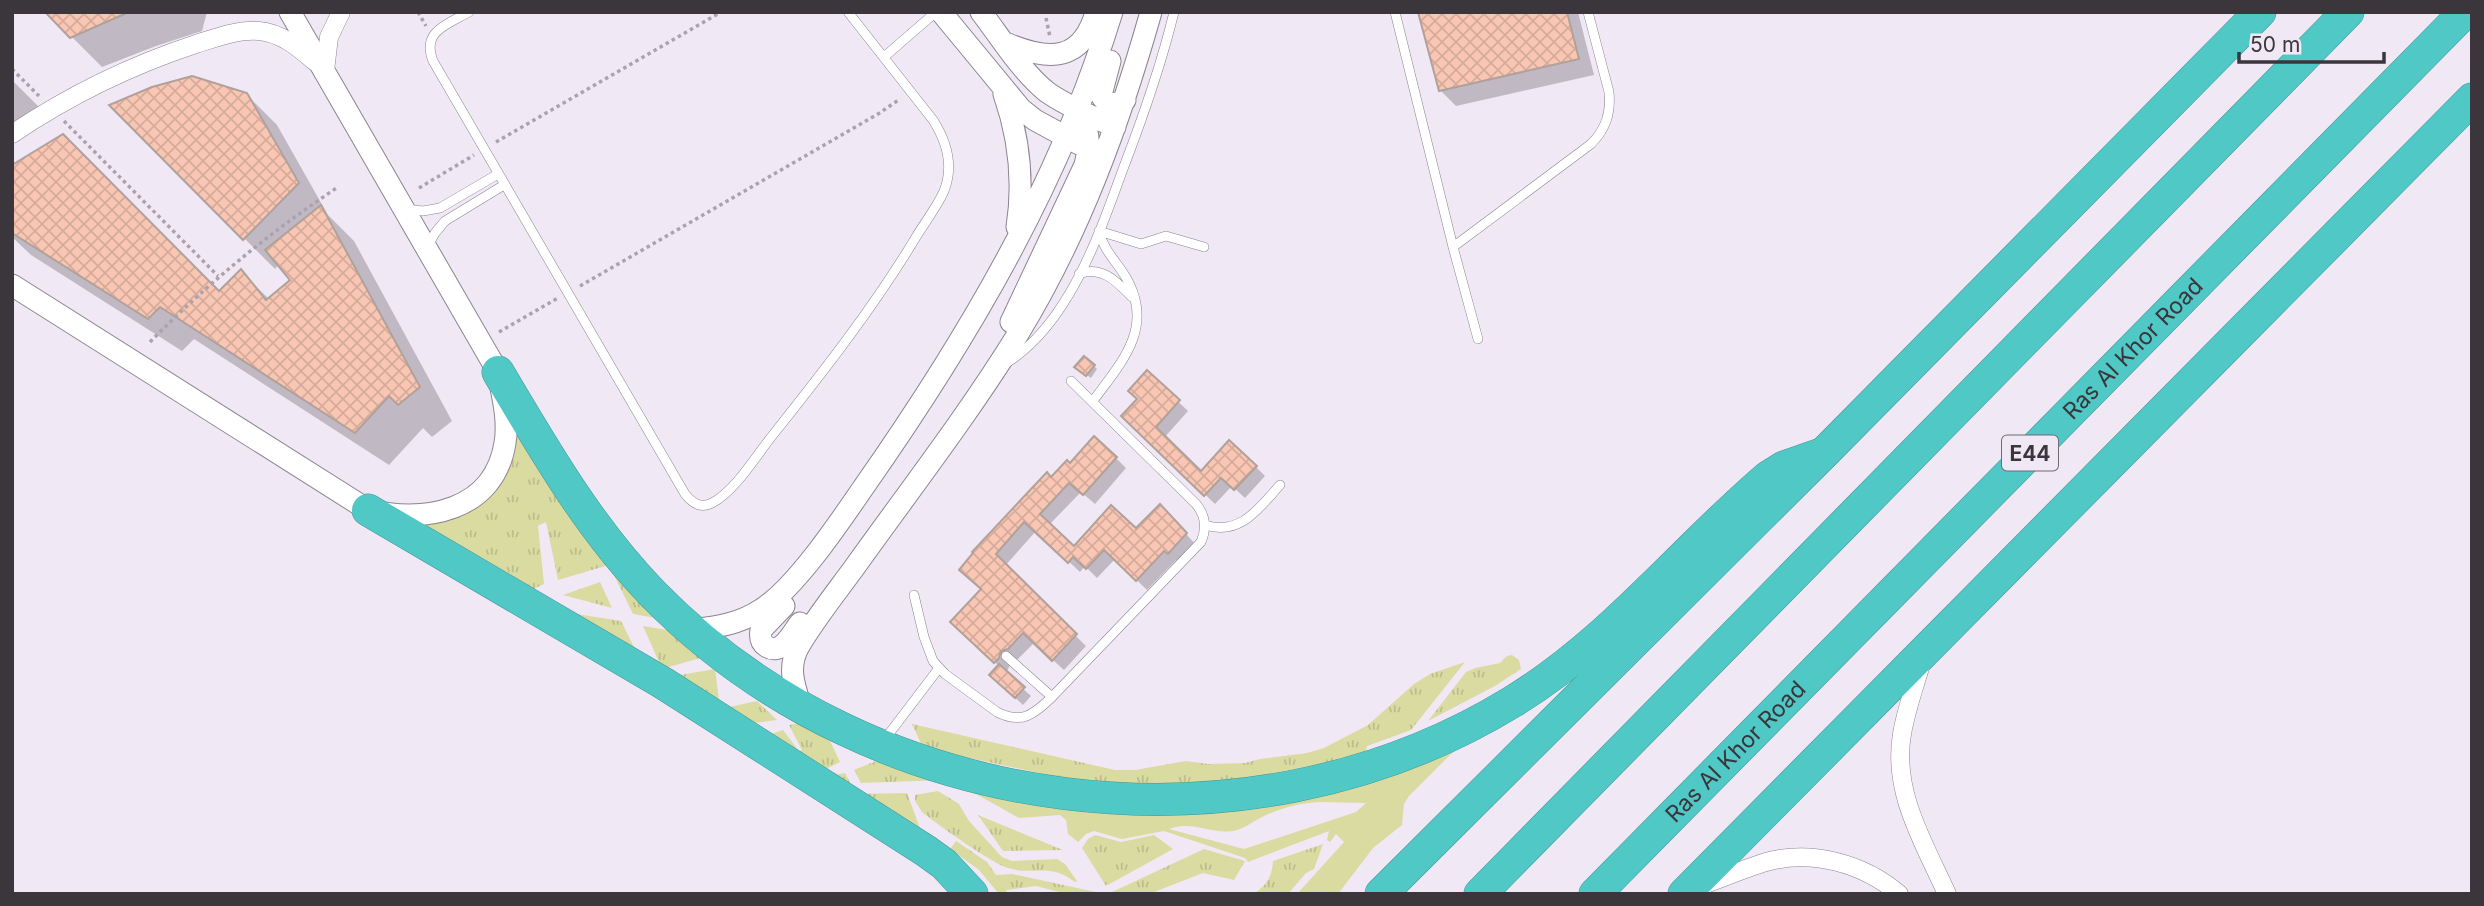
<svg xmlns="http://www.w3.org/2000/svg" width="2484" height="906" font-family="Inter,sans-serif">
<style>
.grass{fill:url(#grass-tufts)}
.garden{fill:#d9dba1;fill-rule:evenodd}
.shadow{fill:#0003}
.building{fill:url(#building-cross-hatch);stroke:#b1a19b;stroke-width:2}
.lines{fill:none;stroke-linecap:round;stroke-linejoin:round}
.service-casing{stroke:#8c8491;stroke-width:10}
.minor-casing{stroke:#8c8491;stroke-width:19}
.tertiary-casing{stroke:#8c8491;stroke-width:23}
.motorway-casing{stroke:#489595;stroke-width:33}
.path{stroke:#aaa3ae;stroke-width:3.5;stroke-dasharray:3.5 3.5;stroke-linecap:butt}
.service{stroke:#fff;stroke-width:9}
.minor{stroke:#fff;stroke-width:18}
.tertiary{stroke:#fff;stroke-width:21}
.motorway{stroke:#50c8c5;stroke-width:32}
.labels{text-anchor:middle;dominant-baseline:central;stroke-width:6;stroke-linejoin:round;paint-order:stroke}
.shield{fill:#f1e8f6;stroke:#716b74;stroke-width:2}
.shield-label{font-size:21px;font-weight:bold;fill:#3a363c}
.street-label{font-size:23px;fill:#3a363c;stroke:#f1e8f6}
</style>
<defs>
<pattern id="grass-tufts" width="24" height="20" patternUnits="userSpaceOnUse" patternTransform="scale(1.75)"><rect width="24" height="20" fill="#d9dba1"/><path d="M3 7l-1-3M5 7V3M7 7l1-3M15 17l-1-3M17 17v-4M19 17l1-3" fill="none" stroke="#bbbd8c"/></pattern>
<pattern id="building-cross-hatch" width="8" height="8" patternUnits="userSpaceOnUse" patternTransform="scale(1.75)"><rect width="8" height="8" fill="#f9c6b3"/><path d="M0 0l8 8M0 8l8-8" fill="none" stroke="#d6ab9b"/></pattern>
</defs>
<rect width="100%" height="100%" fill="#f1e8f6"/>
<path class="grass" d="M514,418l158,203 -39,-7 -24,-49 -51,15 -12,-58 -8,4 6,58 -17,8 -116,-67 53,-16z
M600,582l12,26 -49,-13z
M564,612l57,9 17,34z
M643,626l36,6 28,24 -45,13z
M1512,655l7,5 2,9 -26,17 -67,35 38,-49 9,-4 25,-5 7,-7z
M1465,662l-54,68 -44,16 -2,11 -80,21 -176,10 -186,-40 -11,-24 203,46h20l51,-9 22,3 37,-1 15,-4 47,-6 17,-5 44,-23 46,-41 16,-10z
M715,669l5,39 -46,-32z
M757,701l20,19 -30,4 -18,-17z
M807,721l23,20 10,21 -16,8 1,7 20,-4 11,21 51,-1 14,38 -96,-54 -60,-41 18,-6 16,21 3,-1 -13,-25z
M886,757l57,23 -82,3 -7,-13z
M938,791l21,13 10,17 33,36 10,4 45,-2 8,5 12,17 -2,1c-26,-20 -41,-6 -67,-14 -15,-4 -73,-45 -86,-56l-7,-11v-6z
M978,815l85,35 -60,1z
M1095,835l26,7 33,-7 19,14 -67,37 -24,-38 6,-9z
M956,841l31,21 9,13 16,-1 93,20 7,-2 92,-43 41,12 -11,19 -31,-7 -54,21h-82l-31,-8 -30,4 1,4h-8l-20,-24 -29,-21z
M1323,844l-9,25 -8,4 -18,21h-35c14,-8 19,-18 20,-33z"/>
<path class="garden" d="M1461,744l-52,52 -5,8 -2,21 -29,23 -35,46h-41l47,-52 -8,-8 -6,8 -3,-2 2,-9 -81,31 -3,-4 -81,-27 -42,8 -28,-8 -8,3 -8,8 -10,-8 -2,-14 -6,-5 -41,3 -41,-23 -33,-12 358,15 63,-15 32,-11zM1320,802l46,1 -10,9 -112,37 -75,-20c22,-9 41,5 64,2 11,-2 19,-9 29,-14 19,-9 37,-14 58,-15z"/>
<path class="shadow" d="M47,12h160l-5,19 -46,15 -54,21z
M1420,12h158l16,63 -138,31 -15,-15z
M12,80l29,29 -29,20z
M246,94l31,31 51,90 26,26 98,180 -20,16 -9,-9 -34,37 -195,-126 -12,12 -151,-96 -19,-18v-70l207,126 22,-21 28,27 24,-19 -14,-16 -4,5 -163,-163z
M1094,366l3,3 -6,9 -11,-8z
M1147,372l41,39 -24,27 37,35 55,-6 9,9 -20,22 -13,-12 -17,18 -92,-88 16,-16z
M1116,458l10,10 -31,36 -14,-12 -32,33 25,24 62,-18 34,-15 26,29 -17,18 -3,-3 -29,30 -32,-31 -18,19 -12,-12 -5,6 -44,-41 -31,35 81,80 -22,24 -30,-27 -16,16 -6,2 -6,12 25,23 -8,9 -24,-22v-17l-36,-34 20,-42 -11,-10 79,-101 19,-14z"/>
<path class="building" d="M45,12h84l-59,26z
M1418,12h149l12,47 -140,32z
M192,76l55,17 52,90 -56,57 -134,-135 43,-18z
M63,134l156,157 22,-22 25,31 24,-20 -25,-30 56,-45 99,182 -22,18 -9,-9 -34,37 -195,-126 -12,12 -136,-86v-68z
M1084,356l11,9 -9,11 -12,-9z
M1147,370l33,30 -24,27 45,44 28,-31 28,26 -23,24 -13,-12 -17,18 -83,-80 16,-17 -9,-8z
M1094,436l23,21 -34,38 -14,-12 -29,31 34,32 37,-41 25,23 24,-24 27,29 -19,21 -4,-3 -28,30 -32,-31 -18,19 -13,-12 -5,6 -44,-41 -28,32 81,80 -25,27 -29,-28 -15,16 -7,2 -2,7 -5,5 -44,-41 31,-33 -22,-19 14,-17 -1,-1 75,-80 4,5 16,-17 3,3z
M999,664l26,23 -10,11 -26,-23z"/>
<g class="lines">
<g class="service-casing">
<path id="service" d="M469,12c-21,12 -48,19 -36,49l252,433c7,9 16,15 27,9 23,-12 44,-47 60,-67 51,-64 102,-129 144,-199 9,-15 21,-30 28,-46 10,-25 3,-49 -11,-71l-85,-108
M1395,12l58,235 25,92
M884,57l52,-45
M404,209l19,2 17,-3 58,-34
M1099,231l42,13 25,-8 38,11
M1453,247l138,-103c15,-15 20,-31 18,-52l-21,-80
M427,248l8,-15 10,-12 59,-36
M1079,274c23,-9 38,8 53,23
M1008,362c61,-39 91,-127 115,-193 20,-52 38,-103 51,-157
M1093,401c26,-36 60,-70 36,-118 -9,-19 -25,-30 -30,-52
M1205,525c36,11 54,-17 75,-40
M914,595l10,42 9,24 12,13 52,38c25,13 37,2 55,-15l149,-155c6,-14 5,-26 -5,-38l-125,-123
M1006,656l46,41
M885,739l54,-71"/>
</g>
<g class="minor-casing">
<path id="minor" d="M325,71l4,-34 12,-25
M12,134c58,-39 117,-68 184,-90 19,-6 42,-15 63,-13 22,2 39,16 55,30
M1922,661c-7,24 -16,49 -20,73 -10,58 22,109 45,160
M1700,886c22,-8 44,-17 66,-24 46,-13 98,2 133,32"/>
</g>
<g class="tertiary-casing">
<path id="tertiary" d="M941,12l80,97 14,11 44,24
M981,12c20,26 40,59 66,80 21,15 45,24 68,35
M1008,44c41,17 74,18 88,-32
M1110,61l-9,34c6,11 14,10 24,5
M1004,94c15,43 20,88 13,133
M12,285l356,225c57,13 126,2 137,-67 4,-24 -3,-48 -7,-71l-208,-360
M1011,322l74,-157c5,-21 5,-36 -7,-55
M784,606l-23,24c-1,6 -1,12 5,16 15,11 26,-13 34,-23
M692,630c25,-3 48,-6 70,-21 34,-22 77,-86 101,-121 103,-147 196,-303 249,-476
M801,707c-7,-22 -14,-40 -2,-61 16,-27 36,-52 55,-78 55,-77 114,-153 164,-234 61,-100 101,-209 133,-322"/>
</g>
<g class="motorway-casing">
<g id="motorway">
<path d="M498,372c47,79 91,156 155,222 219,224 591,272 859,108 99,-60 169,-151 256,-225l16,-10 40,-14"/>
<path d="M368,510l295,173 263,168 18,13 28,30"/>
<path d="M1381,894l443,-441 436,-441"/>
<path d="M1480,894l868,-882"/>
<path id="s1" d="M1595,894l870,-882"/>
<path d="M1684,894l788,-795"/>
</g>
</g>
<path class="path" d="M418,12l8,14
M1046,18l4,19
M12,69l27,27
M64,121l154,155
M496,142l225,-130
M419,188l55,-33
M580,286l298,-172 22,-15
M499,332l59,-34
M150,342c58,-59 119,-109 188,-155"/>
<use href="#service" class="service"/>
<use href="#minor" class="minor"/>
<use href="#tertiary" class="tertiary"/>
<use href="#motorway" class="motorway"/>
</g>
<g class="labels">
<rect class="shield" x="2002" y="435.5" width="56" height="35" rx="5"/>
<g class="shield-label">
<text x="2030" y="453">E44</text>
</g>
<g class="street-label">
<text stroke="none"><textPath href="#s1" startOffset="766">Ras Al Khor Road</textPath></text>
<text stroke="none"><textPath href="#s1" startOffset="200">Ras Al Khor Road</textPath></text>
</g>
</g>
<rect width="2484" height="906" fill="none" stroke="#3a363c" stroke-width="28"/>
<path d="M2239 52v10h145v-10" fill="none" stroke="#3a363c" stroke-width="3.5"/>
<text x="2250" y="52" font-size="21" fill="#3a363c" stroke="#f1e8f6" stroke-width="5" paint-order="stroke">50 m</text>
</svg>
